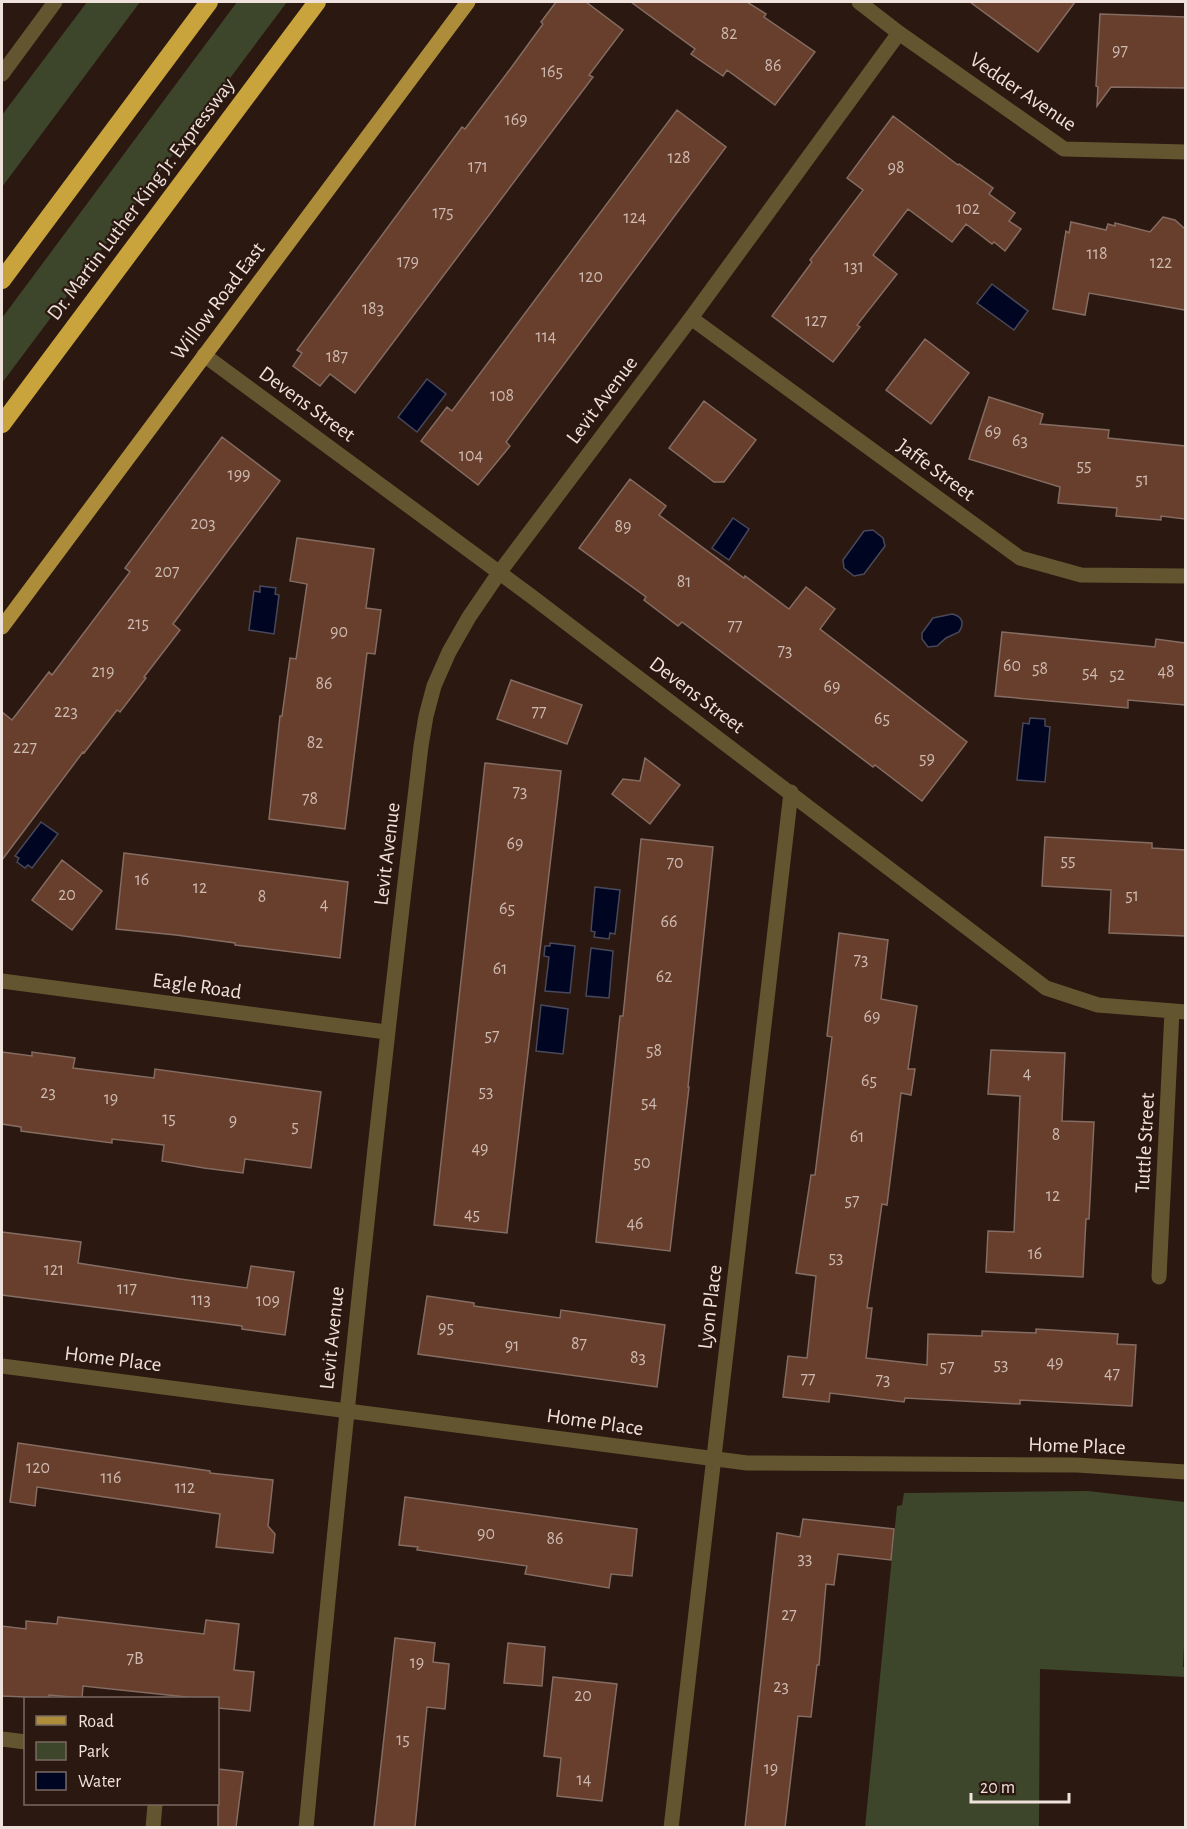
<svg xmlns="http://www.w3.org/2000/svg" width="1187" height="1829" font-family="'Alegreya Sans',sans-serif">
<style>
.green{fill:#3d452a}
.water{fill:#000622;stroke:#48485a;stroke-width:1.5}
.building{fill:#683e2c;stroke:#846c62;stroke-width:1.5}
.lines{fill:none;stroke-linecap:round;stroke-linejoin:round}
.minor{stroke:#645531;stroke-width:15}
.major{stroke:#ad8d3a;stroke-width:15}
.highway{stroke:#c9a33c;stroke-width:18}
.labels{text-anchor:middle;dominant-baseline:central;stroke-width:4.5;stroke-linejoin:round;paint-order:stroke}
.number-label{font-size:18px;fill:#cdb9b0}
.street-label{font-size:21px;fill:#efe2dc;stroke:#2b1810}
</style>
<rect width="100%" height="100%" fill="#2b1810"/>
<path class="green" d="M87,2h53l-138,185v-72z
M237,2h50l-285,381v-65z
M1088,1491l97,11 1,102 -3,63h2v10l-145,-8 -1,158h-174l32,-321 5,-1 2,-12z"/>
<path class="water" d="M992,284l36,27 -14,19 -37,-27z
M427,379l19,15 -29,38 -19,-15z
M733,518l16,11 -20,31 -17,-12z
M873,530l10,8 2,8 -21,28 -10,2 -10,-8 -1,-8 21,-29z
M260,586l16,2 -1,6 4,1 -5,39 -25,-4 5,-39 6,1z
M952,614c10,2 13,9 7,18l-13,6 -9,8 -9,1 -6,-8v-6l11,-15z
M1030,718l15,1v7l5,1 -5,55 -28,-2 6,-57 6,1z
M41,822l17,12 -26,34 -4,-3 -3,3 -8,-6 2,-4 -4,-2z
M595,887l25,3 -5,44 -5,-1 -1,6 -15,-2 1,-5 -4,-1z
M550,943l25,3 -5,47 -25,-2 4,-34 -5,-1 1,-10h5z
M591,948l22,3 -4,47 -23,-2z
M541,1005l27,4 -5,45 -27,-3z"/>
<path class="building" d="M556,2h30l37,28 -34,45 4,2 -238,316 -25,-19 -10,12 -27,-20 9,-13 -5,-3 165,-223 3,2 46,-61 32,-44 -2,-2z
M631,2h116l19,12 -2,3 51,35 -40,53 -48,-35 -4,6 -32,-22 4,-5z
M970,2h105l-37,50z
M1100,14l85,3v71l-74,-1 -14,19 1,-19 -2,-1z
M677,110l49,37 -220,295 4,4 -32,39 -57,-44 26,-34 5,4z
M893,116l65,49 1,-1 34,24 -4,6 26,19 -6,8 12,8 -16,22 -11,-9 -2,2 -26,-20 -14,18 -44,-33 -35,46 24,19 -40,51 3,2 -27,35 -61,-46 40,-54 -2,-2 53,-70 -16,-12z
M1163,217l12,3 10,9v81l-96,-17 -4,22 -32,-6 13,-78 3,2 2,-11 35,8 2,-6 7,2v-3l35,9z
M925,339l44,34 -38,51 -45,-34z
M989,397l54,17 -3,10 69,6 -1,8 77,8v73l-24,-3v4l-45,-4 1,-8 -59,-5 2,-16 -91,-28z
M704,401l52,39 -32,42h-10l-45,-34z
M222,437l58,44 -107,143 7,6 -36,47 2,1 -26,34 -3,-2 -33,43 -1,-1 -81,108v-148l10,8 37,-48 3,3 78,-103 -5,-4z
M630,479l36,27 -7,9 85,63 1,-2 44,33 17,-22 29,22 -15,20 147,113 -45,59 -47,-36 -2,2 -191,-145 -4,4 -34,-26 2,-3 -67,-49z
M297,538l77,11 -8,59 15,2 -6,44 -8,-1 -22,176 -76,-10 11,-103h2l8,-58 6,1 11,-75 -17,-3z
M1002,632l153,15 1,-8 29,4v62l-57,-5v8l-133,-12z
M511,680l71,25 -15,39 -70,-25z
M645,758l35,27 -30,39 -38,-30 11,-15 17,2z
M485,763l76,8 -54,462 -73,-8z
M1045,837l107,6v5l33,2v86l-76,-3 2,-43 -69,-4z
M641,839l72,8 -25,240h1l-19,164 -74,-9 24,-226h3z
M124,853l224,29 -8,76 -105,-13v-2l-59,-8 -60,-6z
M62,860l40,31 -30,39 -40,-30z
M839,933l49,7 -7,59 36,7 -9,63h7l-4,26 -10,-2 -14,112 -5,-1 -15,104h5l-6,50 61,7 1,-31 54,2v-5l54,2v-4l82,5 -1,10 19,1 -4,61 -112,-6v4l-115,-6 -1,4 -74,-9 -1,9 -46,-5 5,-41 19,2 9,-82 -20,-3 15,-98h4l17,-138 -5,-1z
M991,1050l74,3 -3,68 32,1 -5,97h-3l-3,58 -97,-5 2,-41 26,1 6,-136 -32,-2z
M2,1052l30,4v-4l43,6 -2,10 81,10 1,-9 166,23 -10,76 -66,-9 -2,14 -39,-5 -42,-7 2,-16 -52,-6v4l-91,-12v-4l-19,-3z
M2,1232l79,10 -3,21 102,16 67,9 4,-22 43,6 -9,63 -43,-6v-3l-240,-31z
M427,1296l47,7v3l86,12 1,-8 104,15 -8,62 -239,-33z
M18,1443l192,28v2l63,7 -5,46 7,8 -2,19 -57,-6 4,-33 -183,-27 -2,19 -25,-4z
M405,1497l232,32 -5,47 -21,-2 -2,14 -84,-14 2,-8 -110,-16 1,-3 -19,-2z
M803,1519l91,10 -3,31 -53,-6 -4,31 -8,-1 -7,81h-2l-6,52 -13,-1 -13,111h-40l32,-294 23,4z
M58,1617l146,17 2,-14 33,4 -5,46 20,2 -4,39 -32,-3v-10h-22l-113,-12 -1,12 -33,-3v3l-47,-2v-70l24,3v-8l31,3z
M395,1638l40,5 -2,19 16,2 -4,45 -18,-2 -12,120h-41z
M508,1643l37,4 -3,39 -38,-3z
M553,1677l64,7 -15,117 -45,-5 4,-38 -17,-2z
M218,1769l25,3 -7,55h-18z"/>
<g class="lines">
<path class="minor" d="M859,2l40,31 165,116 122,3
M2,74l53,-72
M691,318l329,240 61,17 105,1
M204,355l327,241 515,392 52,17 88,7
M2,981l384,51
M1159,1277l13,-266
M2,1366l745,97 330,2 109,7
M2,1739l24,3
M153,1828l2,-24
M306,1828c34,-361 72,-722 115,-1082l5,-30 8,-30 15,-34 20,-35 30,-44 192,-255 208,-285
M671,1828l120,-1036"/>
<path class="major" d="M2,627l466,-625"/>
<path class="highway" d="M2,280l207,-278
M2,424l315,-422"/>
</g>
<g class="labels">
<g class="number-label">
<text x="729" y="34">82</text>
<text x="1120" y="51">97</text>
<text x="773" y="66">86</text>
<text x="552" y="72">165</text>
<text x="516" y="120">169</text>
<text x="679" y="158">128</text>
<text x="478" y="167">171</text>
<text x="896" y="168">98</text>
<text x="968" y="209">102</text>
<text x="443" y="213">175</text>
<text x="635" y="218">124</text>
<text x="1097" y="254">118</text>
<text x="408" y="262">179</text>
<text x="1161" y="263">122</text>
<text x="854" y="267">131</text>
<text x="591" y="277">120</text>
<text x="373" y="309">183</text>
<text x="816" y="321">127</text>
<text x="546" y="337">114</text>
<text x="337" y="357">187</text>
<text x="502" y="396">108</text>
<text x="993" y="432">69</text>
<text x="1020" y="441">63</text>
<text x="471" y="456">104</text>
<text x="1084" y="466">55</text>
<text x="239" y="475">199</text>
<text x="1142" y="480">51</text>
<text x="203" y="524">203</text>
<text x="623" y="527">89</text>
<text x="167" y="572">207</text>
<text x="684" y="582">81</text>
<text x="138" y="624">215</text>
<text x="735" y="626">77</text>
<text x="339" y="632">90</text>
<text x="785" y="651">73</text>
<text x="1012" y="666">60</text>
<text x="1040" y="669">58</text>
<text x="103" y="672">219</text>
<text x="1166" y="672">48</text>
<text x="1090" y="673">54</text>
<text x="1117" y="675">52</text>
<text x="324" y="684">86</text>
<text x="832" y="687">69</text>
<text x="66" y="712">223</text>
<text x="539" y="712">77</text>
<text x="882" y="719">65</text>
<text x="315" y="743">82</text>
<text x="25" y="748">227</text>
<text x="927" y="759">59</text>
<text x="520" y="792">73</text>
<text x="310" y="799">78</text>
<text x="515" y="844">69</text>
<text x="1068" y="861">55</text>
<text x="675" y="863">70</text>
<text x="142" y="880">16</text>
<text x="200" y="888">12</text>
<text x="67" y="895">20</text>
<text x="1132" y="896">51</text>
<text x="262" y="897">8</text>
<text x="324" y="905">4</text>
<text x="507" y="909">65</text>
<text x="669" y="922">66</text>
<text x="861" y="960">73</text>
<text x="500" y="969">61</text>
<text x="664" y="977">62</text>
<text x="872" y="1017">69</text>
<text x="492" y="1036">57</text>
<text x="654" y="1051">58</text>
<text x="1027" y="1074">4</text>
<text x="869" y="1081">65</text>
<text x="486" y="1092">53</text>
<text x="48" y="1093">23</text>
<text x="111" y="1099">19</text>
<text x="649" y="1103">54</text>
<text x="169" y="1119">15</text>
<text x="233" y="1121">9</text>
<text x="295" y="1127">5</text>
<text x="1056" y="1135">8</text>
<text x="857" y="1137">61</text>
<text x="480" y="1149">49</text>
<text x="642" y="1163">50</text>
<text x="1053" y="1196">12</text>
<text x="852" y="1201">57</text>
<text x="472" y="1215">45</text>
<text x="635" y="1224">46</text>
<text x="1035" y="1254">16</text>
<text x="836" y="1258">53</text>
<text x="54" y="1270">121</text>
<text x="127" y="1289">117</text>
<text x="201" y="1300">113</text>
<text x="268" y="1301">109</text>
<text x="446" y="1328">95</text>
<text x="579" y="1344">87</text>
<text x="512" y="1346">91</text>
<text x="638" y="1358">83</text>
<text x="1055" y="1363">49</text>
<text x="1001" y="1365">53</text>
<text x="947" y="1367">57</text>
<text x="1112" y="1374">47</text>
<text x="808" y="1379">77</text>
<text x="883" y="1380">73</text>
<text x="38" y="1468">120</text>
<text x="111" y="1478">116</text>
<text x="185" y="1488">112</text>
<text x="486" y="1534">90</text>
<text x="555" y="1539">86</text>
<text x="805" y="1559">33</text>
<text x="789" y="1615">27</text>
<text x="135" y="1659">7B</text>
<text x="417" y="1663">19</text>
<text x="781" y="1687">23</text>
<text x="583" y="1696">20</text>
<text x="403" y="1740">15</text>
<text x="771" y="1769">19</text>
<text x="584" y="1780">14</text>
</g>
<g class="street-label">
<text transform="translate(1023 92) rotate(34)">Vedder Avenue</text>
<text transform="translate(141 199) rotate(-53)">Dr. Martin Luther King Jr. Expressway</text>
<text transform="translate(218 301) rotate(-53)">Willow Road East</text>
<text transform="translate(602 400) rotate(-53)">Levit Avenue</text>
<text transform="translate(307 404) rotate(36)">Devens Street</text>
<text transform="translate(936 470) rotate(36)">Jaffe Street</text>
<text transform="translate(697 695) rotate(37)">Devens Street</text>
<text transform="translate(387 854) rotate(-83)">Levit Avenue</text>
<text transform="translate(197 986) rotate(8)">Eagle Road</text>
<text transform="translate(1145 1143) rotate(-87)">Tuttle Street</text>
<text transform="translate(710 1307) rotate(-83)">Lyon Place</text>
<text transform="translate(332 1338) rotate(-84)">Levit Avenue</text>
<text transform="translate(113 1359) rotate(7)">Home Place</text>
<text transform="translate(595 1422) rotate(8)">Home Place</text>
<text transform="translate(1077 1446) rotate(2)">Home Place</text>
</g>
</g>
<rect width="1187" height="1829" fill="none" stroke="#efe2dc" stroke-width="6"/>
<rect x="24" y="1697" width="195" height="108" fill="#2b1810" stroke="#796962" stroke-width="1.5"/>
<rect x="36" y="1716" width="30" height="9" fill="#ad8d3a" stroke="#796962" stroke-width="1.5"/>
<text x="78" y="1727" font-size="18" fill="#efe2dc">Road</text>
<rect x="36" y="1742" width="30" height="18" fill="#3d452a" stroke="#796962" stroke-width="1.5"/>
<text x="78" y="1757" font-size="18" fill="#efe2dc">Park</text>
<rect x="36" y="1772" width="30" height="18" fill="#000622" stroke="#796962" stroke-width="1.5"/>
<text x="78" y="1787" font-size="18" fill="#efe2dc">Water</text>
<path d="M971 1793v9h98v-9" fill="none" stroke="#efe2dc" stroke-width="3"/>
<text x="980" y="1793" font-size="18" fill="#efe2dc" stroke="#2b1810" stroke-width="4.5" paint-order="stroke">20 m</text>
</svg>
